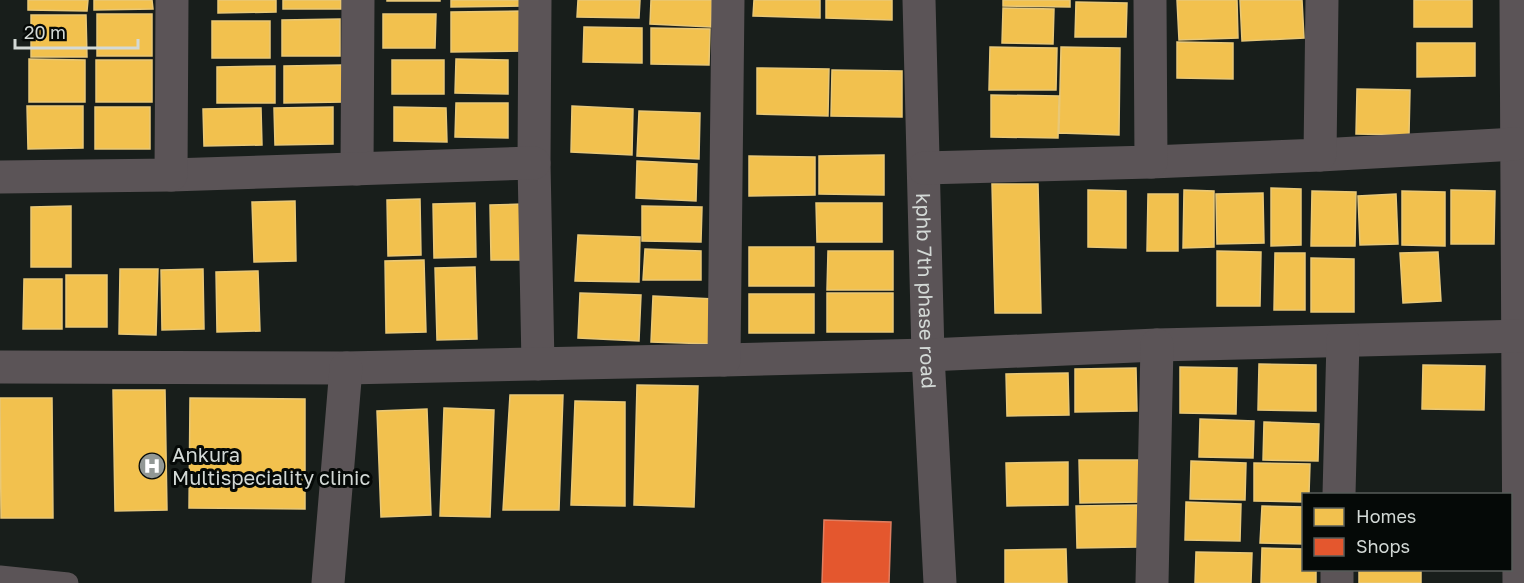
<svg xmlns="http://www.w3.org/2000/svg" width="1524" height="583" font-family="'Golos Text',sans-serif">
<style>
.homes{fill:#f2c14e;stroke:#e9c877;stroke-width:1.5}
.shops{fill:#e4572e;stroke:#df7e60;stroke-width:1.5}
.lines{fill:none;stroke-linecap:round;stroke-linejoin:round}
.service{stroke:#5b5457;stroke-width:21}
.minor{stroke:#5b5457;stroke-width:33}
.labels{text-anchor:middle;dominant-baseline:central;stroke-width:6;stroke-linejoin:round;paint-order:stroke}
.street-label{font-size:20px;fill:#d3d9d6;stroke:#050907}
.poi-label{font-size:20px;fill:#d3d9d6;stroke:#050907;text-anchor:start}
</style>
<rect width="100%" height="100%" fill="#181e1b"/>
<path class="homes" d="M28,0h60l-1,11 -59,-1z
M94,0h58l1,9 -59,1z
M218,0h58v12l-58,1z
M283,0h58v9h-58z
M387,0h53v1h-53z
M451,0h73v6l-73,1z
M578,0h62l-1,18 -62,-1z
M651,0h61l-1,27 -61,-3z
M754,0h66v18l-67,-2z
M826,0h66v20l-66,-2z
M1003,0h67v7l-67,-1z
M1177,0h60l1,38 -59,2z
M1240,0h62l2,38 -62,3z
M1414,0h58v27h-58z
M1076,2l51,1 -1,34h-51z
M1003,8l51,1 -1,35 -51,-1z
M523,11l1,40 -73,1v-40z
M97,14h55v42h-55z
M383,14h53l-1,34h-52z
M31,15h55l1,42h-56z
M340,19v37h-58v-36z
M212,21h58v37h-58z
M584,27l58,1v35l-59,-1z
M651,28l59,1 -1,36 -58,-1z
M1177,42l56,1v36l-56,-1z
M1417,43h58v33l-58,1z
M990,47l67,1 -1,42h-67z
M1061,47l59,1 -1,87 -60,-2z
M29,59l56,1v42h-56z
M456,59l52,1v34l-53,-1z
M96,60h56v42h-56z
M392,60h52v34h-52z
M342,65l1,37 -59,1v-37z
M275,66v37h-58v-36z
M757,68l72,1 -1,47 -71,-2z
M832,70l70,1v46l-71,-1z
M1357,89l53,1 -1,45 -53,-1z
M991,95l68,1 -1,42 -67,-1z
M456,103h52v35l-53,-1z
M27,106h56v42l-55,1z
M572,106l61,3 -1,46 -61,-3z
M95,107h55v42h-55z
M333,107v37l-58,1 -1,-37z
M394,107l52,1 1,34 -53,-1z
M261,108l1,37 -58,1 -1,-37z
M639,111l61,2 -1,46 -62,-3z
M884,155v40l-65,-1v-38z
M749,156l66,1v38l-66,1z
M637,161l60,3 -1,37 -60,-3z
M992,184h46l3,129h-46z
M1271,188l30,1v56l-30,1z
M1088,190l38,1v57l-38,-1z
M1184,190l30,1v56l-31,1z
M1451,190l44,1 -1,53h-43z
M1312,191l44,1 -1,54h-44z
M1402,191l43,1v54l-43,-1z
M1263,193l1,50 -47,1 -1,-50z
M1148,194h30v57h-31z
M1396,194l2,50 -38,1 -2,-49z
M420,199l1,56 -33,1 -1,-56z
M295,201l1,60 -42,1 -2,-60z
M475,203l1,54 -42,1 -1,-54z
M816,203h66v39h-65z
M523,204l2,56h-34l-1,-55z
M71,206v61h-40v-60z
M642,206l60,1 -1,35 -59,-1z
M578,235l62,2 -1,45 -64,-1z
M749,247h65v39h-65z
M645,249l56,2v29h-58z
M828,251h65v39h-66z
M1217,251l44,1 -1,54h-43z
M1438,252l3,49 -38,2 -3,-50z
M1275,253h30v57h-31z
M1311,258l43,1v53h-43z
M424,260l2,72 -40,1 -1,-72z
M475,267l2,72 -40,1 -2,-72z
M120,269h38l-2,66 -37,-1z
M203,269l1,60 -42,1 -1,-60z
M258,271l2,60 -43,1 -1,-60z
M66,275h41v52h-41z
M24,279h38v50h-39z
M580,293l61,2 -2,46 -61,-3z
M827,293h66v39h-66z
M749,294h65v39h-65z
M653,296l61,3 -2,45 -61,-2z
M1259,364l57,1v46l-58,-1z
M1423,365l62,1 -1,44 -62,-1z
M1180,367l57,1 -1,46 -56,-1z
M1136,368l1,43 -62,1v-43z
M1068,373l1,42 -62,1 -1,-42z
M637,385l61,1 -4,121 -60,-2z
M113,390h52l2,120 -52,1z
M510,395h53l-4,115h-56z
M0,398h52l1,120h-52z
M190,398l115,1v110l-116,-1z
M575,401l50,1v104l-54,-1z
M444,408l50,2 -4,107 -50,-1z
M427,409l4,106 -50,2 -4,-106z
M1200,419l54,2 -1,37 -54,-1z
M1264,422l55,2 -1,37 -55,-1z
M1079,460h61l1,42 -61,1z
M1191,461l55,2 -1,37 -55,-1z
M1068,462v43l-61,1 -1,-43z
M1254,463l56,1 -1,30h-5v8l-50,-1z
M1186,502l55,2 -1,37 -55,-1z
M1138,505v42l-61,1 -1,-42z
M1262,506l42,1v37l-44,-1z
M1262,548l42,1v21h12v13h-55z
M1066,549l1,34h-62v-33z
M1196,552l56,1 -1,30h-56z
M1359,570h62v13h-62z"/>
<path class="shops" d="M824,520l67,2 -2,61h-67z"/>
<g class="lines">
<path class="service" d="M0,576l68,7"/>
<g class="minor">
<path d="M535,0l-1,163 4,201"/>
<path id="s1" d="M919,0l9,355 12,228"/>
<path d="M1516,0l3,583"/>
<path d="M1320,155l196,-11"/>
<path d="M1151,162l169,-7 2,-155"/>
<path d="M924,168l227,-6 -1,-162"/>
<path d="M357,169l1,-169"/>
<path d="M171,175l363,-12"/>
<path d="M0,177l171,-2 1,-175"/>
<path d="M724,360l204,-5 229,-10 367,-9"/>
<path d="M0,367l346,1 378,-8 4,-360"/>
<path d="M1339,494l4,-153"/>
<path d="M328,583l18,-215"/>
<path d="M1152,583l5,-238"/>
<path d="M1337,583v-13"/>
</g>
</g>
<defs>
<g id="hospital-disc" transform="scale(1.35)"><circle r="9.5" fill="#929895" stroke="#050907"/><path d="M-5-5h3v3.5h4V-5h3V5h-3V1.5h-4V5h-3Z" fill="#fff"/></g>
</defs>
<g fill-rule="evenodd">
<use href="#hospital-disc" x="152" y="466"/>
</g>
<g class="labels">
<g class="street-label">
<text stroke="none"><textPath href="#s1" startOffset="291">kphb 7th phase road</textPath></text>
</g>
<g class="poi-label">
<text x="172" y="454">Ankura<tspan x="172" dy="23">Multispeciality clinic</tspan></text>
</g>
</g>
<rect x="1302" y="493" width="210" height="78" fill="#050907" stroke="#575c5a" stroke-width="1.5"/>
<rect x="1314" y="508" width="30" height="18" fill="#f2c14e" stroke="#575c5a" stroke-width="1.5"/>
<text x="1356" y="523" font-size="18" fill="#d3d9d6">Homes</text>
<rect x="1314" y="538" width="30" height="18" fill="#e4572e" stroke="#575c5a" stroke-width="1.5"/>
<text x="1356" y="553" font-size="18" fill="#d3d9d6">Shops</text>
<path d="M15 39v9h123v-9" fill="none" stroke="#d3d9d6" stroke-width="3"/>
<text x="24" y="39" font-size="18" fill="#d3d9d6" stroke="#050907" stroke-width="4.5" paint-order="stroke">20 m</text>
</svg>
